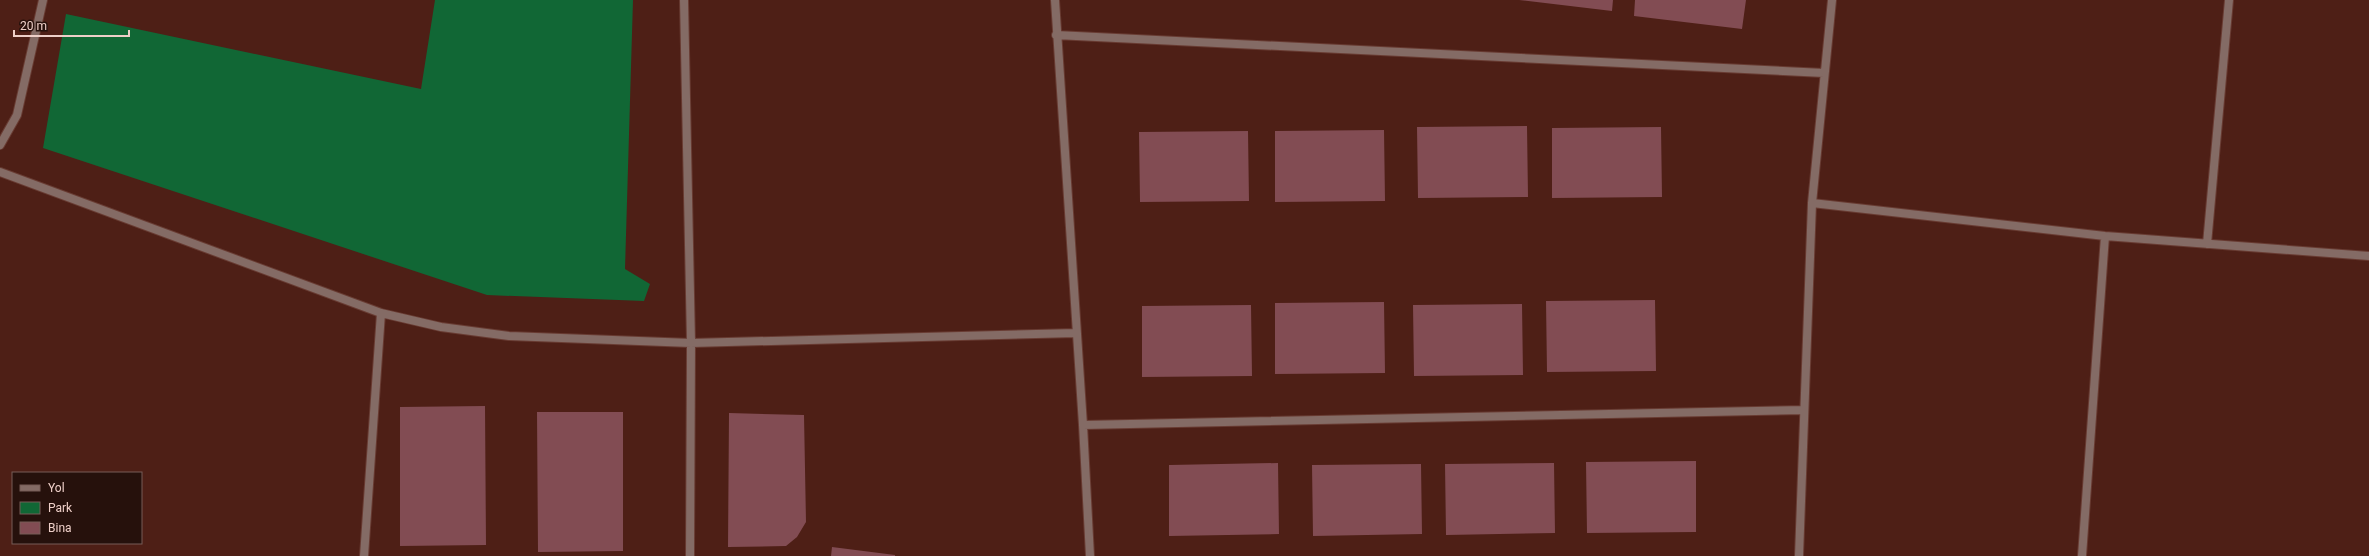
<svg xmlns="http://www.w3.org/2000/svg" width="2369" height="556" font-family="Roboto,sans-serif">
<style>
.green{fill:#116735}
.building{fill:#824c53}
.lines{fill:none;stroke-linecap:round;stroke-linejoin:round}
.minor-casing{stroke:#683b32;stroke-width:10}
.minor{stroke:#846b65;stroke-width:8}
</style>
<rect width="100%" height="100%" fill="#4e1f16"/>
<path class="green" d="M435,0h198l-8,269 25,15 -6,17 -157,-6 -444,-147 23,-134 355,75z"/>
<path class="building" d="M1519,0h94l-1,11z
M1635,0h111l-4,29 -108,-13z
M1527,126l1,71 -110,1 -1,-71z
M1661,127l1,70 -110,1v-70z
M1384,130l1,71 -110,1v-71z
M1248,131l1,70 -109,1 -1,-70z
M1655,300l1,71 -109,1 -1,-71z
M1384,302l1,71 -110,1v-71z
M1522,304l1,71 -109,1 -1,-71z
M1251,305l1,71 -110,1v-71z
M485,406l1,139 -86,1v-139z
M537,412h86v139l-85,1z
M729,413l75,2 2,107 -9,15 -11,9 -58,1z
M1696,461v71l-109,1 -1,-71z
M1278,463l1,71 -110,2v-71z
M1554,463l1,70 -109,2 -1,-71z
M1421,464l1,70 -109,2 -1,-71z
M832,547l63,8v1h-64z"/>
<g class="lines">
<g class="minor-casing">
<path id="minor" d="M684,0l7,343 -1,213
M1055,0l28,425 7,131
M1056,35l768,38
M0,145l17,-30 26,-115
M0,172l381,141 60,14 68,9 182,7 385,-10
M1812,203l293,33 264,20
M2207,244l22,-244
M1083,425l721,-15
M364,556l17,-243
M1799,556l13,-353 20,-203
M2082,556l23,-320"/>
</g>
<use href="#minor" class="minor"/>
</g>
<rect x="12" y="472" width="130" height="72" fill="#26110c" stroke="#765d57"/>
<rect x="20" y="485" width="20" height="6" fill="#846b65" stroke="#765d57"/>
<text x="48" y="492" font-size="12" fill="#eecfc8">Yol</text>
<rect x="20" y="502" width="20" height="12" fill="#116735" stroke="#765d57"/>
<text x="48" y="512" font-size="12" fill="#eecfc8">Park</text>
<rect x="20" y="522" width="20" height="12" fill="#824c53" stroke="#765d57"/>
<text x="48" y="532" font-size="12" fill="#eecfc8">Bina</text>
<path d="M14 30v6h115v-6" fill="none" stroke="#eecfc8" stroke-width="2"/>
<text x="20" y="30" font-size="12" fill="#eecfc8" stroke="#26110c" stroke-width="3" paint-order="stroke">20 m</text>
</svg>
